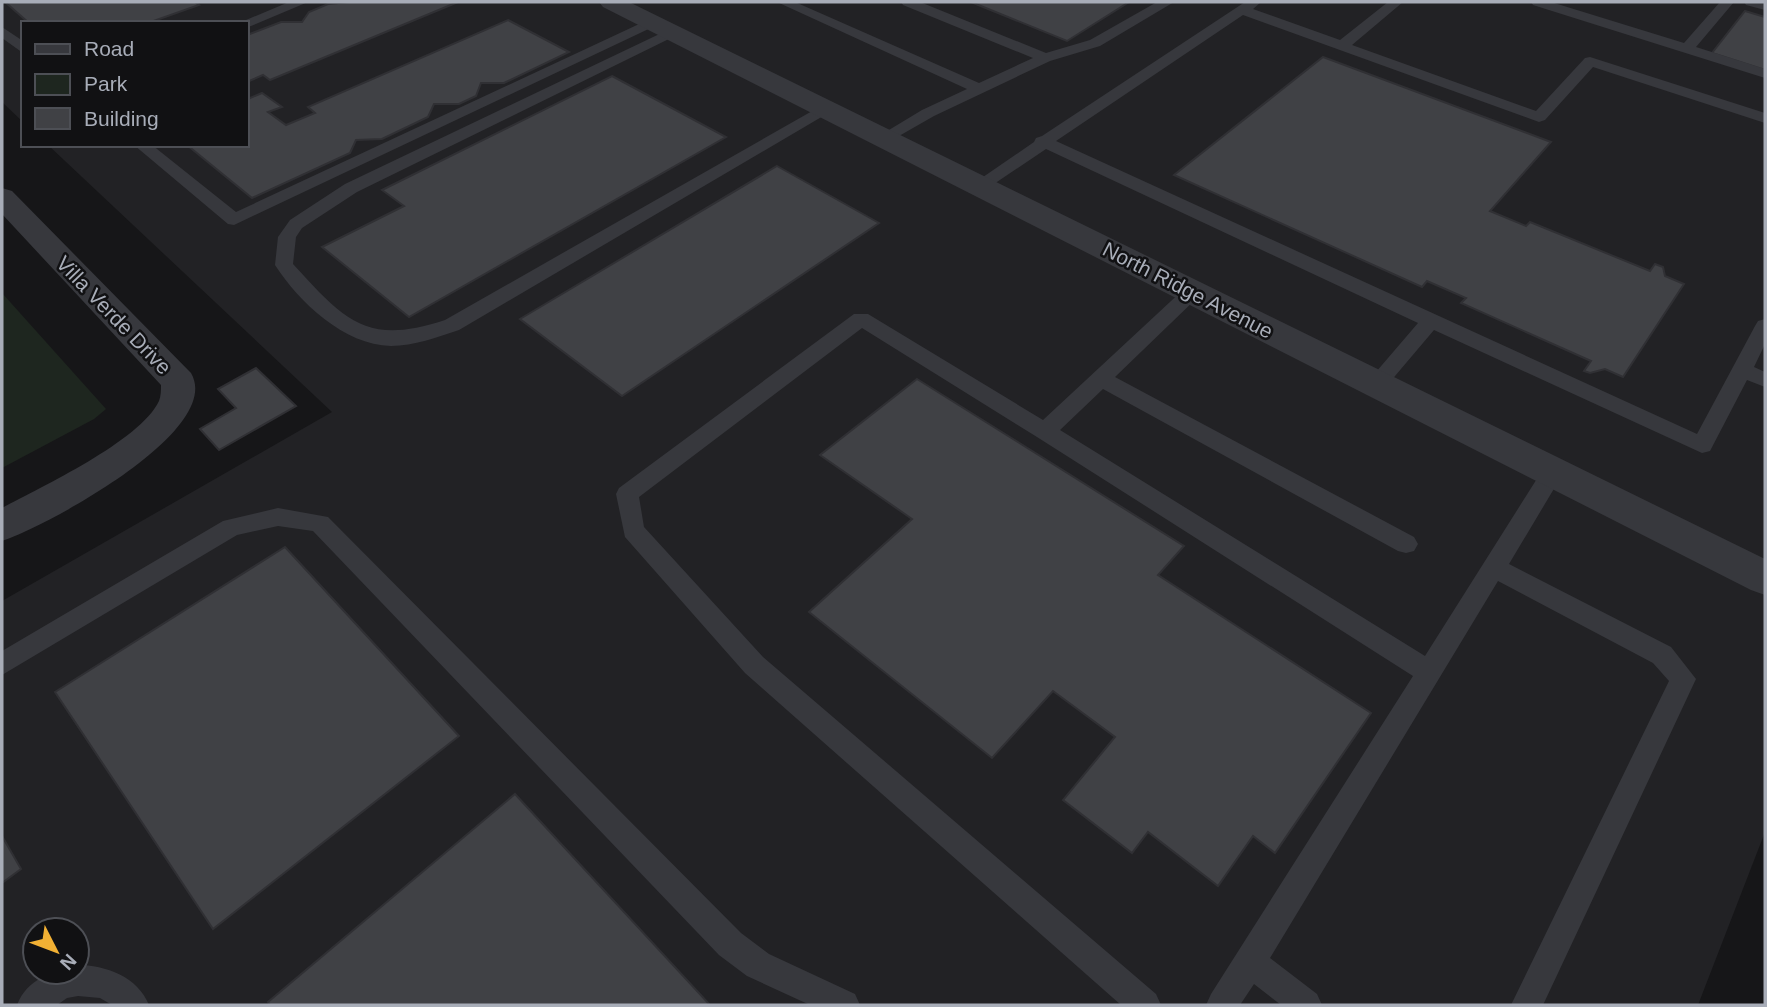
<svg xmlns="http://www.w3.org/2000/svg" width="1767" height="1007" font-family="Helvetica,sans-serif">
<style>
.built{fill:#222225;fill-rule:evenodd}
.green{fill:#1e261f}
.building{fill:#404145;stroke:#303034;stroke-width:2}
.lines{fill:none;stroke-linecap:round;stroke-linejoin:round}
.lane{fill:#37383d;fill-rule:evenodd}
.street{fill:#37383d;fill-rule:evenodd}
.labels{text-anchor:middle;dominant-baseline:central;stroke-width:5;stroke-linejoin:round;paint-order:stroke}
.street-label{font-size:21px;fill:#a8adb8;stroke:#111113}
</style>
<rect width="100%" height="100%" fill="#161618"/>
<path class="built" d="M2,2h1763v830l-67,173h-1696v-404l330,-189 -284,-267h199v-122h-224v99l-21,-20zM35,930h42v42h-42z"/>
<path class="green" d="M2,293l104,116 -12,10 -92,49z"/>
<path class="building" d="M5,2h190l4,3 -51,18h-119z
M349,2h109l-188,78 -7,-5 -16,7v-47l34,-13h21l7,-10 19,-8z
M971,2h158l-62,39z
M1745,11l20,6v53l-53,-17z
M508,20l61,32 -65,31h-23l-5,13 -17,8h-25l-6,13 -46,22 -26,1 -6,13 -98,45 -65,-53h60v-49l3,2 12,-5 20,14 -14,5 18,13 29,-12 -7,-6z
M1323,57l228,85 -61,69 36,15 4,-4 120,49 5,-7 8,3 2,9 19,8 -61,93 -18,-8 -15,4 -6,-2 7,-10 -130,-58 5,-5 -39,-17 -5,6 -248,-112z
M612,76l114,61 -317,180 -87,-70 82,-41 -22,-16z
M777,166l102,57 -257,173 -102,-77z
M256,368l40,38 -77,44 -19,-21 36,-21 -18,-19z
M917,379l267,167 -26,29 213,138 -96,140 -22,-17 -35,50 -70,-54 -16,21 -69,-53 52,-63 -62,-46 -61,67 -183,-146 103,-93 -92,-64z
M285,547l174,189 -246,193 -158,-237z
M515,794l195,211h-440l-2,-3z
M2,836l19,33 -19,14z"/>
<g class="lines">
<path class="lane" d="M289,2h19l-57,24 -4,1v-4h-8z
M777,2h18l184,81 54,-25 -130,-53 -2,-3h19l126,51 44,-13 67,-38h17l-74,44 -50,15 -116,55 -49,28 -8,-5 2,-3 43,-26 45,-21z
M1245,2h16l-8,7 87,31 48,-38h15l-51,43 184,66 49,-53 5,-1 175,56v10l-172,-56 -48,53 -6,2 -296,-107 -187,126 641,293 58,-108 3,-5 7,-2v25l-11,23 11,5v15l-18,-7 -37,71 -8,2 -268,-123 -50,59 -7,2 -7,-2 -3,-5 3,-5 48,-56 -372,-174 -61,41 -6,1 -9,-5 64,-44 2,-4 6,-2z
M1531,2h20l133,41 36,-41h14l-38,45 69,22v9l-232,-73z
M1744,2h21v8l-19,-5z
M652,18l5,1v6l-423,200 -6,-1 -94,-79h18l84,67z
M2,27l21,14v12l-21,-15z
M672,28l7,4 -2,3 -320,157 -55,36 -6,9 -3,27c52,57 74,82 152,56l376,-214 6,-2 8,5 -376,221c-22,7 -45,16 -68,16 -47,-1 -92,-44 -116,-81l3,-28 12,-17 55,-36z
M1192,286l7,2 3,4 -3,4 -84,81 299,160 4,7 -4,7 -8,2 -8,-2 -295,-162 -43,41 365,226 120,-190 8,-2 8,2 3,6 -55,92 162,83 25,32 -153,326h-32l158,-324 -16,-18 -155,-82 -228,377 47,36 5,11h-41l-27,-21 -14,21h-34l5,-11 202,-318 -376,-239 -175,-109 -223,169 5,30 119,130 393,337 5,11h-40l-376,-332 -120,-136 -9,-43 3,-6 235,-174h14l175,106 142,-132z
M278,508l50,9 413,416 28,21 86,40 5,11h-50l-63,-29 -28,-21 -406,-424 -35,-5 -41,9 -235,140v-24l221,-130z
M77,965c29,0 61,12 72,40h-37l-12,-7 -22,-2 -11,2 -10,7h-40c11,-27 33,-33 60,-33z"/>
<path class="street" d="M599,2h30l1136,557v36l-14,-5 -1148,-583z
M2,188l10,3 179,182c34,58 -146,154 -189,168v-33c39,-21 138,-67 157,-107 2,-5 2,-11 2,-16l-159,-171z"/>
</g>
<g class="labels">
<g class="street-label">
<text transform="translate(1188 290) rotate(27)">North Ridge Avenue</text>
<text transform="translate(114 315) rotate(46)">Villa Verde Drive</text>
</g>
</g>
<rect width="1767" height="1007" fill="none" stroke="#a8adb8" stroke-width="7"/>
<rect x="21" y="21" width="228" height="126" fill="#111113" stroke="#4d4f55" stroke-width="2"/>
<rect x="35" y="44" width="35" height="10" fill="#37383d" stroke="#4d4f55" stroke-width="2"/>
<text x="84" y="56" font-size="21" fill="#a8adb8">Road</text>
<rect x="35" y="74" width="35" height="21" fill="#1e261f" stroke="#4d4f55" stroke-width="2"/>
<text x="84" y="91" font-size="21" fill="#a8adb8">Park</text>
<rect x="35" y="108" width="35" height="21" fill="#404145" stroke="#4d4f55" stroke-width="2"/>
<text x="84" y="126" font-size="21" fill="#a8adb8">Building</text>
<g transform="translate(56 951) rotate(132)"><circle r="33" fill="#111113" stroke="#4d4f55" stroke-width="2"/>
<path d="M0-5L12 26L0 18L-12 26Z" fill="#f2b134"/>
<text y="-10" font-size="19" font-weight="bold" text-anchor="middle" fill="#a8adb8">N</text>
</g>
</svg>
